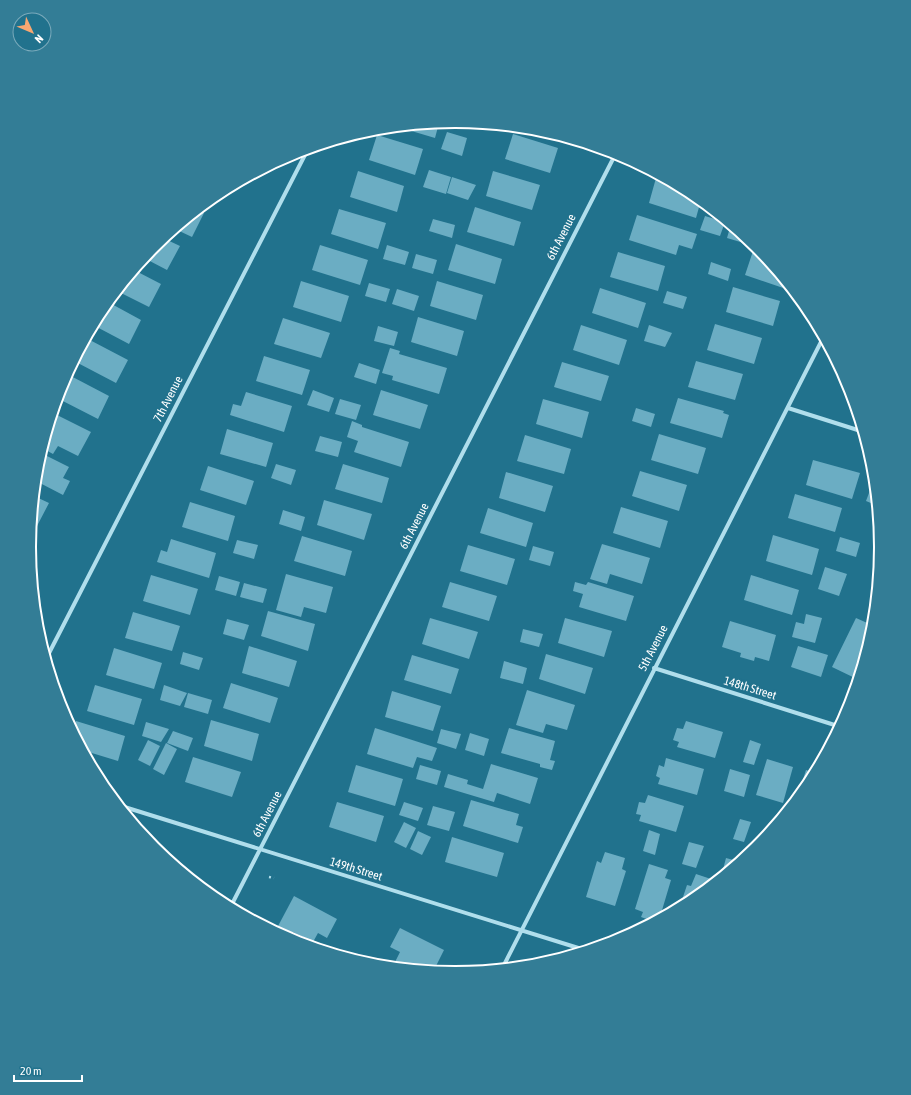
<svg xmlns="http://www.w3.org/2000/svg" width="911" height="1095" font-family="'Asap Condensed',sans-serif">
<style>
.building{fill:#6badc3}
.lines{fill:none;stroke-linecap:round;stroke-linejoin:round}
.path{stroke:#b0deec;stroke-width:2.5;stroke-dasharray:2 3;stroke-linecap:butt}
.minor{stroke:#b0deec;stroke-width:4}
.labels{text-anchor:middle;dominant-baseline:central;stroke-width:4;stroke-linejoin:round;paint-order:stroke}
.street-label{font-size:12px;fill:#fff;stroke:#21728d}
.rim{fill:none;stroke:#fff;stroke-width:2}
</style>
<rect width="100%" height="100%" fill="#21728d"/>
<path class="building" d="M439,123l-4,15 -37,-11z
M447,132l20,6 -5,18 -21,-7z
M513,134l45,14 -8,25 -45,-14z
M377,135l46,14 -8,26 -46,-15z
M429,170l22,7 -5,17 -23,-7z
M358,171l46,15 -7,26 -47,-15z
M493,171l47,14 -8,25 -46,-14z
M452,177l24,8 -8,15 -21,-7z
M656,178l19,6 26,16 -5,18 -47,-15z
M475,207l46,15 -7,24 -47,-14z
M339,209l47,14 -8,26 -47,-15z
M198,210l6,3 -12,24 -17,-8z
M637,215l60,19 -5,15 -13,-4 -3,10 -47,-15z
M705,216l20,6 -5,14 -20,-6z
M433,219l22,6 -3,13 -23,-7z
M731,224l18,15 -2,5 -20,-6z
M163,238l17,8 -13,24 -23,-12z
M456,244l46,15 -7,25 -47,-14z
M320,245l48,15 -8,25 -48,-15z
M387,245l22,7 -4,13 -22,-6z
M753,251l11,3 28,37 -47,-16z
M618,252l47,14 -7,25 -48,-14z
M416,254l21,6 -4,14 -21,-6z
M711,262l20,7 -3,12 -20,-7z
M134,270l27,14 -12,23 -32,-16z
M301,281l48,15 -8,26 -48,-15z
M437,281l46,14 -7,25 -46,-14z
M369,283l21,6 -4,13 -21,-6z
M733,287l47,14 -7,25 -47,-14z
M600,288l46,15 -8,25 -46,-15z
M397,289l22,7 -5,15 -22,-7z
M667,291l20,6 -4,12 -20,-6z
M108,302l33,18 -12,24 -36,-19z
M418,317l46,14 -7,25 -46,-14z
M283,318l47,15 -9,25 -47,-14z
M715,324l47,14 -8,26 -47,-14z
M581,325l46,15 -8,25 -46,-15z
M649,325l23,8 -7,14 -21,-6z
M378,326l20,6 -4,14 -20,-5z
M86,338l42,22 -12,23 -42,-22z
M390,348l10,3 -1,3 48,14 -8,26 -47,-14 1,-4 -11,-3z
M264,356l46,14 -8,25 -46,-14z
M696,361l47,13 -8,26 -47,-13z
M562,362l47,14 -8,25 -47,-14z
M359,363l21,7 -4,14 -22,-7z
M67,374l42,22 -11,23 -41,-21z
M313,390l21,8 -5,14 -22,-7z
M381,390l47,15 -8,24 -47,-14z
M246,392l46,14 -8,26 -54,-17 3,-11 8,2z
M678,398l46,13 -1,2 6,2 -7,23 -52,-15z
M340,399l21,6 -5,15 -21,-6z
M543,399l46,13 -7,26 -46,-14z
M636,408l19,6 -4,13 -19,-6z
M53,413l38,19 -13,24 -20,-10 -5,8 -11,-6z
M352,421l10,4v2l47,15 -8,25 -47,-15 4,-11 -11,-4z
M227,429l46,14 -7,24 -46,-13z
M659,434l47,14 -8,26 -47,-14z
M525,435l46,14 -7,25 -47,-13z
M320,436l22,6 -4,15 -23,-6z
M41,453l28,14 -6,11 7,3 -7,14 -27,-14z
M813,460l47,13 -8,26 -46,-14z
M276,464l20,6 -5,15 -20,-7z
M343,464l46,14 -7,25 -47,-14z
M208,466l46,15 -8,24 -46,-15z
M640,471l47,14 -8,26 -47,-15z
M506,472l47,14 -8,26 -46,-14z
M875,477l3,29 -12,-5z
M795,494l47,14 -7,24 -47,-14z
M34,496l15,7 -12,23 -6,-3z
M324,500l48,14 -8,26 -47,-15z
M190,502l45,14 -7,25 -46,-14z
M621,507l47,14 -8,27 -47,-15z
M488,508l45,15 -7,24 -46,-14z
M283,510l22,7 -4,14 -22,-7z
M773,535l46,14 -7,26 -46,-14z
M302,536l50,15 -7,25 -51,-15z
M840,537l20,6 -4,14 -20,-6z
M30,538l3,1 -4,8z
M171,539l45,14 -7,25 -52,-16 4,-12 6,2z
M237,540l21,5 -4,14 -21,-6z
M602,544l48,14 -8,26 -32,-10 -3,10 -17,-5z
M468,545l47,14 -8,26 -47,-14z
M533,546l21,6 -4,14 -21,-6z
M825,567l22,7 -8,22 -21,-7z
M286,574l47,13 -7,26 -22,-6 -3,10 -25,-7z
M151,575l47,14 -8,26 -47,-14z
M751,575l48,15 -7,25 -48,-15z
M219,576l21,6 -4,14 -21,-6z
M450,582l47,14 -8,25 -47,-14z
M575,582l11,3 2,-3 46,14 -8,25 -47,-14 4,-13 -10,-3z
M244,583l23,6 -4,14 -23,-6z
M268,611l47,13 -7,27 -47,-15z
M133,612l47,14 -8,25 -47,-13z
M806,614l16,4 -7,25 -23,-6 4,-15 8,2z
M430,618l48,14 -9,27 -47,-15z
M565,618l47,13 -8,26 -46,-14z
M856,618l18,8 -15,54 -27,-13z
M227,619l22,6 -5,15 -21,-6z
M730,621l46,14 -7,26 -14,-4 -1,4 -14,-4 1,-4 -19,-6z
M523,629l20,5 -4,13 -19,-5z
M249,646l48,15 -8,26 -47,-14z
M798,646l30,9 -7,22 -30,-10z
M114,648l48,15 -8,26 -48,-14z
M183,652l20,6 -4,12 -19,-6z
M546,654l47,14 -8,26 -46,-15z
M412,655l47,14 -8,25 -47,-14z
M504,661l23,7 -4,16 -23,-6z
M231,683l47,15 -8,25 -47,-15z
M95,685l47,14 -8,26 -47,-14z
M164,685l23,8 -7,13 -20,-6z
M527,690l48,15 -8,25 -21,-6 -3,9 -27,-8z
M392,691l49,15 -8,25 -48,-14z
M188,693l24,7 -4,14 -24,-7z
M211,720l48,14 -7,27 -48,-15z
M76,721l49,15 -7,25 -36,-11 -9,-18z
M686,721l37,11 -8,26 -38,-11 2,-5 -6,-2 4,-12 6,1z
M146,722l23,7 -8,13 -19,-6z
M375,728l62,20 -5,13 -15,-4 -4,11 -46,-14z
M509,728l46,13 -5,19 5,1 -3,9 -12,-3v-3l-39,-11z
M441,729l20,5 -5,15 -19,-6z
M173,731l20,7 -5,13 -21,-8z
M470,733l19,6 -5,17 -19,-6z
M148,740l12,6 -10,20 -12,-6z
M750,740l11,4 -7,21 -11,-3z
M166,743l11,6 -13,26 -11,-6z
M193,757l48,15 -9,25 -47,-15z
M666,758l38,11 -7,26 -39,-11 2,-6 -4,-2 3,-11 5,2z
M767,759l26,8 -10,36 -27,-8z
M491,764l47,14 -8,26 -33,-11 -3,9 -50,-15 4,-13 20,6 -1,4 16,5z
M356,765l47,14 -8,27 -47,-14z
M420,765l21,6 -4,14 -21,-6z
M817,768l1,1 -8,16 -14,16 10,-31 9,3z
M730,769l20,6 -6,22 -20,-6z
M648,795l36,11 -8,26 -37,-11 2,-6 -5,-1 3,-12 6,1z
M471,800l48,14 -3,11 7,2 -5,16 -55,-17z
M337,802l47,14 -8,26 -47,-15z
M404,802l19,6 -5,13 -19,-6z
M433,806l22,6 -6,19 -22,-6z
M740,819l11,3 -7,20 -11,-3z
M404,822l12,6 -10,20 -12,-6z
M649,830l11,4 -5,21 -12,-4z
M418,831l13,6 -9,18 -12,-6z
M452,837l52,16 -7,24 -52,-15z
M689,842l15,4 -8,22 -14,-4z
M605,852l20,6 -3,11 4,2 -11,35 -29,-9 11,-36 4,2z
M726,858l11,3 -2,6 -12,10h-2z
M649,864l19,6 -3,8 6,2 -11,37 -6,-1 -2,5 -11,-4 2,-5 -8,-3z
M696,874l15,5 -3,10 -16,13 -13,7 8,-24 4,1z
M294,896l43,23 -10,19 -9,-5 -5,9 -20,-10 -2,3 -14,-7z
M400,928l44,22 -11,22 -23,-3 -15,-7 5,-10 -10,-5z"/>
<g class="lines">
<path class="path" d="M269,877l5,1"/>
<path class="minor" d="M788,408l76,24
M46,659l262,-510
M654,668l187,59
M118,805l470,146
M230,908l386,-755
M502,969l322,-633"/>
</g>
<g class="labels">
<g class="street-label">
<text transform="translate(561 237) rotate(-63)">6th Avenue</text>
<text transform="translate(168 399) rotate(-63)">7th Avenue</text>
<text transform="translate(414 526) rotate(-63)">6th Avenue</text>
<text transform="translate(653 648) rotate(-63)">5th Avenue</text>
<text transform="translate(750 688) rotate(17)">148th Street</text>
<text transform="translate(267 814) rotate(-63)">6th Avenue</text>
<text transform="translate(356 869) rotate(17)">149th Street</text>
</g>
</g>
<path d="M0 0H911V1095H0ZM36 547a419 419 0 1 1 838 0a419 419 0 1 1-838 0Z" fill="#337d96" fill-rule="evenodd"/>
<path class="rim" d="M36 547a419 419 0 1 1 838 0a419 419 0 1 1-838 0Z"/>
<g transform="translate(32 32) rotate(134)"><circle r="19" fill="#21728d" stroke="#7aaabb"/>
<path d="M0-3L7 15L0 10L-7 15Z" fill="#f8a771"/>
<text y="-6" font-size="11" font-weight="bold" text-anchor="middle" fill="#ffffff">N</text>
</g>
<path d="M14 1075v6h68v-6" fill="none" stroke="#ffffff" stroke-width="2"/>
<text x="20" y="1075" font-size="12" fill="#ffffff" stroke="#21728d" stroke-width="3" paint-order="stroke">20 m</text>
</svg>
